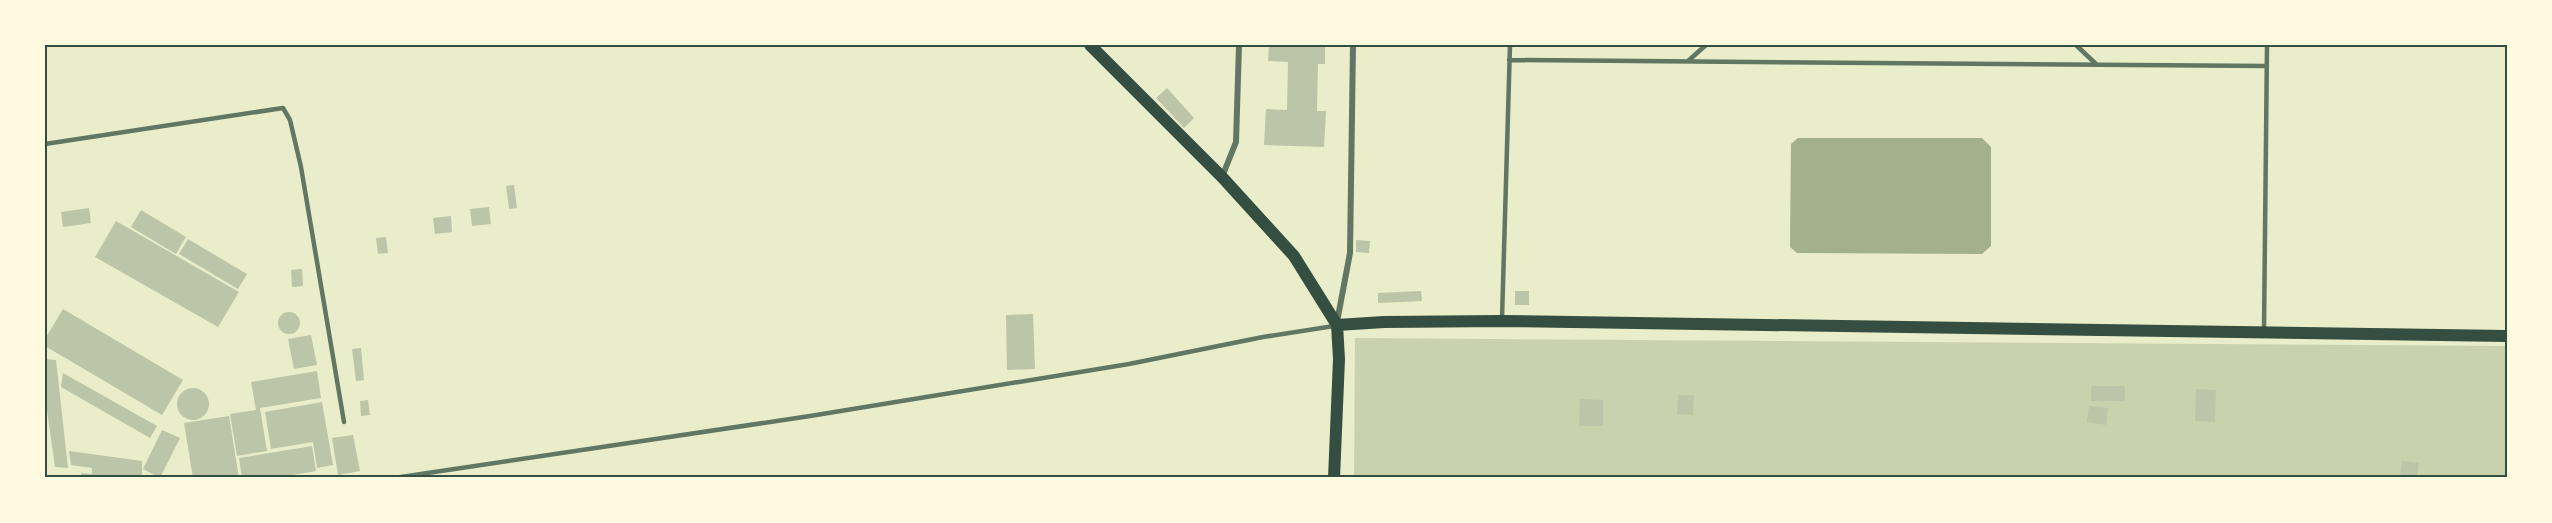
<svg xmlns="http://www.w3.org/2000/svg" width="2552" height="523" font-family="Cabin,sans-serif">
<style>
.green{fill:#cad2ad}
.water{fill:#a3b18a}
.building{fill:#bcc5a7}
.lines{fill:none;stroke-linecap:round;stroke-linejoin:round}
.service{stroke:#617663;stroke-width:4.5}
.minor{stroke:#617663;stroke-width:6}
.secondary{stroke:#344e41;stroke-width:12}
.neatline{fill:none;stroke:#344e41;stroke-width:2}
</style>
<rect width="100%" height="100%" fill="#e9edc9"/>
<path class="green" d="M1355,338l1152,8v132h-1153z"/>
<path class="water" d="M1798,138h184l9,9v99l-9,8 -185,-1 -7,-6 1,-103z"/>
<path class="building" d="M1269,45h56v19h-7l-1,47h9l-2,36 -60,-2 2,-36 21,1 1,-48 -20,-1z
M1167,88l27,30 -10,10 -28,-30z
M514,185l3,23 -8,1 -3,-23z
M489,207l2,17 -19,2 -2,-17z
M89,208l2,15 -28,4 -2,-15z
M141,210l45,27 -10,17 -45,-27z
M451,216l1,16 -17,2 -2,-16z
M116,221l123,71 -21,35 -123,-70z
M386,237l2,16 -10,1 -2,-16z
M188,239l59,35 -9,15 -59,-35z
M1356,240l14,1 -1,12 -13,-1z
M302,269l1,17 -11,1 -1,-17z
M1421,291l1,10 -44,2v-10z
M1515,291h14v14h-14z
M63,309l120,71 -21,35 -117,-69v-7z
M278 323a11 11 0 1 1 22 0a11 11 0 1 1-22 0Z
M1033,314l2,55 -28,1 -1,-55z
M311,335l6,30 -23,4 -6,-30z
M361,348l3,32 -8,1 -4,-32z
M45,359l11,1 12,108 -13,-1 -10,-71z
M317,371l4,27 -61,10 7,43 -30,5 -7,-42 26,-4 -5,-28z
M63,373l94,53 -7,12 -89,-51z
M2091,386h34v15h-34z
M177 404a16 16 0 1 1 32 0a16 16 0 1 1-32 0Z
M2196,389l20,1 -1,32 -20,-1z
M1678,395h16l-1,20 -16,-1z
M1580,399l23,1v26h-24z
M368,400l2,15 -9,1 -1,-15z
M322,402l11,63 -16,3 -4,-26 -42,7 -6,-37z
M2089,406l19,2 -2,17 -19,-3z
M229,416l10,62h-46l-9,-55z
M162,430l18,8 -20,40 -17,-9z
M353,435l7,36 -22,4 -6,-37z
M312,446l4,25 -40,7h-34l-3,-20z
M69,451l73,10v17h-60l-1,-5 11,1v-6l-21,-3z
M2402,461l17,2 -2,15 -17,-1z"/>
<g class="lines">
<path class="service" d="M2076,45l20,19
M1509,60l758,6
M1688,61l18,-16
M45,144l238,-36 7,12 11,47 43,255
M1502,319l8,-274
M2264,330l3,-285
M394,478l416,-62 319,-52 134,-27 71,-11"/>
<path class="minor" d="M1222,177l14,-35 3,-97
M1337,322l13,-69 3,-208"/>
<path class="secondary" d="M1090,45l132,132 72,79 43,69 2,34 -5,119
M1337,325l47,-3 118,-1 1005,15"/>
</g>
<rect width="2552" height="523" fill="none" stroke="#fefae0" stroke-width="93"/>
<rect x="46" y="46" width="2460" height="430" class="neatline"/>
</svg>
